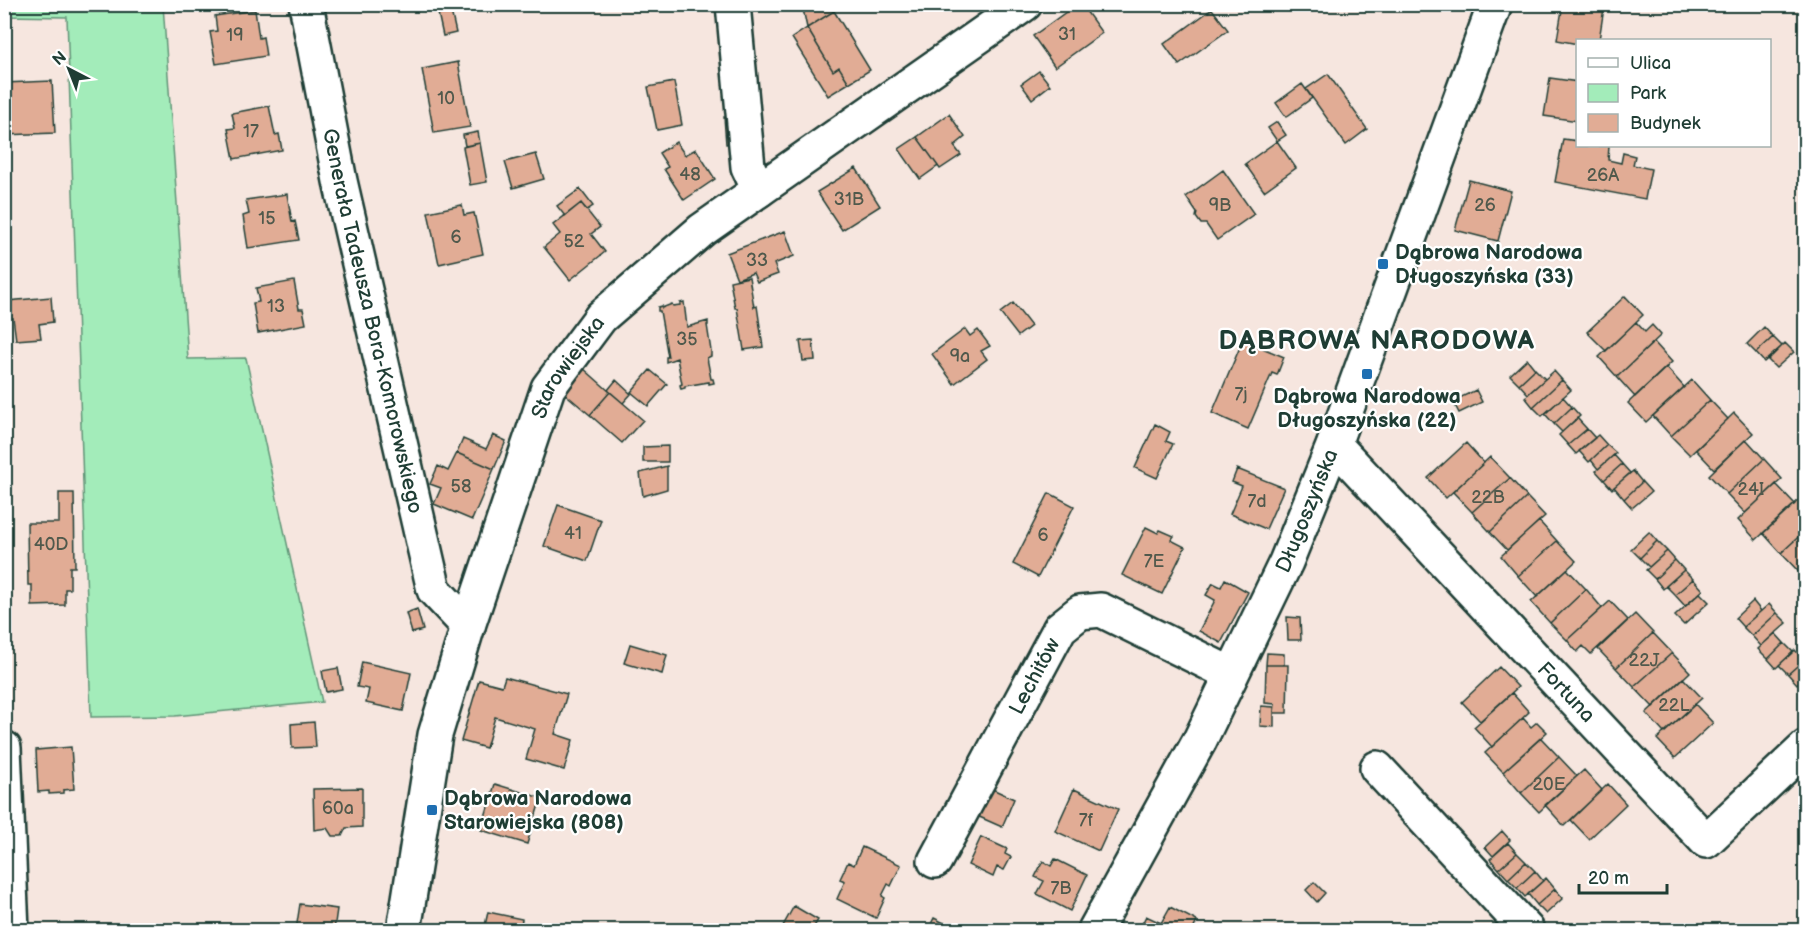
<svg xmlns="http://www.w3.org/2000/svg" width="1810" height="935" font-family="'Balsamiq Sans',sans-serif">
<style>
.green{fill:#a3ecba;stroke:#619477;stroke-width:1.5}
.building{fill:#e1ac95;stroke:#1f3d34;stroke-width:1.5}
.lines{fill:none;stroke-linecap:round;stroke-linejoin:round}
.minor-casing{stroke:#1f3d34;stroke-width:38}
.minor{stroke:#fff;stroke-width:33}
.poi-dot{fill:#1f6fb2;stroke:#fff;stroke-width:2}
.labels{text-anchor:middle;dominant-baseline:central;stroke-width:4.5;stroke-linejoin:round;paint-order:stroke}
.number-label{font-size:18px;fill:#50594c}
.poi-label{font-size:21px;font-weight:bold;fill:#1f3d34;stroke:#fff;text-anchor:start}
.street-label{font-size:21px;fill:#1f3d34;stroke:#fff}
.district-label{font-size:27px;font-weight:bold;letter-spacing:1.5px;fill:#1f3d34;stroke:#fff}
</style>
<rect width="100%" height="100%" fill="#f6e6df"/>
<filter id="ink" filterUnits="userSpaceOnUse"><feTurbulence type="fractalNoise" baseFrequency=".0167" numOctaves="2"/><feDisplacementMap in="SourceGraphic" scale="12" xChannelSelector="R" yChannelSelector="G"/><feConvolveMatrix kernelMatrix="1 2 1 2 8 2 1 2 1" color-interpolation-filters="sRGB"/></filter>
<g filter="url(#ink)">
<path class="green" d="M5,4l158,1 25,354 58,-1 76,344 -147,14 -84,1 -24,-700 -62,-1z"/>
<path class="building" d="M802,4h28l4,7 -27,17z
M1077,4h4l21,29 -47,34 -22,-31z
M1563,4l41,4 -5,32h-21v4l-21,-4z
M1212,9l16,21 -49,35 -15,-21z
M255,10l4,28 4,-1 3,19 -50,8 -6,-32 7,-1 -2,-15z
M451,11l5,22 -13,3 -5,-23z
M834,11l36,59 -21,13 -10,-16 -6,4 -26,-43z
M807,28l26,43 6,-4 10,16 -21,13 -36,-58z
M458,62l12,65 -36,6 -12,-64z
M1039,71l11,14 -18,14 -11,-15z
M1328,74l39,55 -21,16 -40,-56z
M1550,78l28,4v39l-34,-5z
M52,81l3,52 -51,2v-52z
M674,82l8,43 -25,5 -9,-43z
M1302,84l10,14 -26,19 -10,-14z
M269,106l6,29 4,-1 3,16 -48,9 -6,-30 7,-1 -3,-15z
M949,114l16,23 -11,9 7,9 -21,14 -23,-32z
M724,117h12l2,26 -12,1z
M1277,122l9,13 -9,6 -9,-13z
M478,132l2,11 -15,3 -2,-11z
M917,137l21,29 -18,13 -21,-30z
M1563,139l15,2v5h31l-1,14 13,3 2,-10 12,3 -2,9 18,4 -6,30 -90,-17z
M1277,141l19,27 -32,23 -19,-27z
M676,142l9,13 11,-6 19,30 -31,21 -20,-31 4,-2 -9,-14z
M480,143l7,39 -17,3 -7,-38z
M536,154l8,25 -31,9 -8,-26z
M856,168l24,38 -38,24 -25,-38z
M1223,170l31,44 -37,26 -11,-16h-5l-5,-7 1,-4 -11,-16z
M1469,180l42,11 -13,50 -43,-11z
M580,189l13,17 -6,4 -6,-7 -16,13 -8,-10z
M287,194l5,28 3,-1 4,19 -51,8 -5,-32 6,-2 -3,-14z
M581,203l19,24 -9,7 14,18 -35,28 -26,-33 16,-13 -7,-9z
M462,205l2,10 10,-2 9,41 -44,10 -11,-52z
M785,231l9,25 -20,8 4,10 -21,8 -4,-9 -16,6 -10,-26z
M749,277l5,30 3,-1 6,41 -19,3 -7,-42h-2l-5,-27z
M294,281l5,28h4l3,15 -48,9 -5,-30 6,-1 -3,-14z
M1625,296l18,19 -37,36 -19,-19z
M51,297l2,25 -14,2 2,14 -25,2 -3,-22 -4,1 -2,-18z
M684,302l3,25 21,-6v4h-1l4,26v5l-4,2 4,21h2l1,4 -5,1v-2l-24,4v2l-4,1 -1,-4 2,-1 -5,-26 -11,4v-5h2l-8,-46h-2v-4l4,-1v2l10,-4 1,2 7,-1v-2z
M1013,303l18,23 -13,10 -18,-23z
M1636,322l9,10 7,-7 9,10 -44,42 -18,-20z
M1764,327l9,10 -17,16 -9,-9z
M965,329l5,7 8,-6 12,16 -9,5 6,8 -33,25 -22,-30z
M1773,337l9,9 -18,16 -8,-9z
M813,340l2,20 -12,1 -3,-20z
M1243,340l41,17 -7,18 -5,-2 -24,56 -36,-16z
M1654,342l18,20 -37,35 -18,-20z
M1785,343l9,9 -18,16 -8,-8z
M1527,359l8,10 -16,15 -9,-9z
M1666,367l18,20 -38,35 -18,-19z
M583,368l27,24 -20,23 -27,-23z
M1535,369l10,10 -17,15 -9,-10z
M650,370l17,14 -19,22 -17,-14z
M1554,371l8,9 -29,27 -8,-10z
M616,380l15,14 -8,9 -15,-13z
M1562,380l9,10 -29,26 -9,-9z
M1692,380l18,20 -39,36 -18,-20z
M1476,390l6,12 -23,11 -6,-12z
M610,392l33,28 -21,23 -32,-28z
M1563,397l9,10 -18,17 -9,-10z
M1710,400l18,19 -38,36 -19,-19z
M1572,407l8,9 -18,16 -8,-8z
M1734,413l19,20 -39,36 -18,-19z
M1577,418l10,11 -19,16 -9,-10z
M1155,424l15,8 -4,9 7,3 -16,34 -22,-10z
M1587,429l8,9 -19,16 -8,-9z
M493,435l13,6 -12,28 -37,-16 6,-14 23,10z
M1598,435l9,10 -18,17 -10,-11z
M1746,439l18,20 -37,35 -18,-19z
M1466,443l18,20 -38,35 -18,-20z
M1607,445l9,8 -18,16 -7,-9z
M668,446v16h-25v-15z
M457,453l37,16 -22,51 -38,-16 7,-16 -11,-4 8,-18 10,5z
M1614,455l8,9 -18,16 -8,-9z
M1490,457l20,21 -38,34 -19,-20z
M1764,459l18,20 -37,34 -18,-19z
M1622,464l8,9 -18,16 -8,-9z
M667,466v23l-24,7 -3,-23z
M1237,469l47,19 -18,41 -36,-15 12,-28 -10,-4z
M1633,471l9,11 -18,17 -10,-12z
M1510,478l17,19 -37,35 -18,-20z
M1642,482l9,10 -19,16 -8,-9z
M1776,484l19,20 -39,36 -18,-20z
M59,493h15l1,74h-5v22h-5v16l-33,1v-21h-4l-1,-62h32z
M1049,493l25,13 -36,71 -25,-13z
M1527,497l18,19 -38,34 -17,-18z
M1801,498l5,5v27l-25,23 -18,-20z
M558,505l43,15 -14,41 -43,-15z
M1539,521l18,20 -39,35 -17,-20z
M1146,527l12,6 2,-3 14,6 -3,4 14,7 -23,47 -40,-19z
M1806,530v37l-7,5 -18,-19z
M1649,532l8,9 -17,17 -9,-9z
M1557,541l19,20 -39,36 -19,-21z
M1657,541l10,10 -18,16 -9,-9z
M1667,551l8,9 -20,19 -9,-9z
M1675,560l9,10 -21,19 -8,-10z
M1567,569l19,20 -36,34 -19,-21z
M1684,570l9,9 -18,16 -9,-9z
M1225,579l23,13 -27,51 -22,-12 16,-31 -9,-5 7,-12 8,4z
M1693,579l10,11 -18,16 -10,-11z
M1586,589l16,19 -35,32 -17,-17z
M1700,593l9,9 -25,23 -9,-9z
M1610,601l18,19 -37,34 -8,-8 -6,6 -10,-12z
M1753,601l8,10 -18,16 -8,-9z
M1769,604l8,9 -25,23 -9,-9z
M417,609l6,21 -11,3 -6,-20z
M1777,613l10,10 -26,23 -9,-10z
M1635,614l18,19 -37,35 -18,-19z
M1287,617l13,1 1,22h-13z
M1653,633l19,20 -38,34 -18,-19z
M1775,633l9,10 -16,16 -10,-10z
M1784,643l9,9 -17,16 -8,-9z
M630,644l37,11 -5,19 -38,-11z
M1795,650l9,10 -16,14 -9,-9z
M1267,653l17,1v11h-18z
M1672,653l18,19 -37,35 -19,-20z
M1804,660l2,15 -9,9 -9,-10z
M362,662l49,11 -8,38 -37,-8 3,-14 -12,-2z
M1266,665h22l-1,48h-13l1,-9 -10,-1z
M1499,667l19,20 -38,34 -18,-19z
M338,668l4,21 -16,3 -4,-21z
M505,677l62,17 -12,40 18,6 -9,30 -38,-11 9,-30 -40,-12 -9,31 -25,-7 18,-61 23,6z
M1683,678l19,20 -38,35 -18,-20z
M1512,693l17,19 -37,35 -18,-20z
M1695,704l18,19 -38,35 -18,-19z
M1261,706l13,1v20l-14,-1z
M1523,718l8,9 6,-5 10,10 -44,40 -18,-19z
M314,722l2,25 -24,1 -1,-24z
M1541,738l18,19 -38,36 -18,-21z
M71,747l3,42 -11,1v3l-14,1v-3l-11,1 -2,-42z
M1559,757l18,19 -38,36 -18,-19z
M1584,770l18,20 -38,36 -19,-21z
M495,784l46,14 -14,46 -46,-14z
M1608,784l18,20 -37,35 -18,-19z
M988,787l26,12 -12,28 -27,-12z
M362,788v39l-16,1 -4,8h-10l-5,-8 -13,2 -1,-41z
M1074,789l44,20 -19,42 -44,-20z
M1502,831l8,9 -17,16 -8,-9z
M981,837l26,12 -2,5 6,3 -7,13 -7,-3 -4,10 -25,-12z
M1508,843l9,10 -18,16 -9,-10z
M862,847l39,18 -10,21 -3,-2 -6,12 3,2 -9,20 -39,-19 8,-18 -5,-2 8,-17 6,3z
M1517,853l9,9 -18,17 -9,-10z
M1055,859l32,16 -17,36 -33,-17 7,-13 -9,-4 8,-16 8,5z
M1526,862l9,9 -18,17 -9,-9z
M1535,871l8,10 -18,16 -8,-9z
M1546,878l9,11 -18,16 -9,-11z
M1314,882l11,11 -8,9 -11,-12z
M1555,889l8,9 -17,16 -9,-9z
M300,904l37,5 -3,21h-38z
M794,906l24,14 -6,10h-21l-8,-4z
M1170,907l27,14 -4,9h-54l7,-14 15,7z
M488,912l34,7 -2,11h-36z
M934,918l24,12h-30z"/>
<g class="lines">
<g class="minor-casing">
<g id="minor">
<path id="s1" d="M306,4l34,177 94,409 34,36"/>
<path d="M733,4l15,163 11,23"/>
<path id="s2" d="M1334,444l372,397 100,-94"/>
<path d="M4,748l8,182"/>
<path d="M1377,768l150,162"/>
<path id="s3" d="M935,861l125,-233 20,-16 21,-2 130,64"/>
<path id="s4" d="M404,930l31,-195 33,-109 80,-238 53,-71 101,-87 323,-226"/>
<path id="s5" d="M1095,930l105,-190 86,-178 48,-118 161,-440"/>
</g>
</g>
<use href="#minor" class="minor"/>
</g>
</g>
<g class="poi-dot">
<rect x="1377" y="258" width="12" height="12" rx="3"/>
<rect x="1361" y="368" width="12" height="12" rx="3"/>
<rect x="426" y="804" width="12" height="12" rx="3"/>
</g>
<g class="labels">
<g class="number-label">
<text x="1067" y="34">31</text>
<text x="235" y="35">19</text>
<text x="446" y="98">10</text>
<text x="251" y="131">17</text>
<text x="690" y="174">48</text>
<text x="1603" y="175">26A</text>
<text x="849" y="199">31B</text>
<text x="1220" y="205">9B</text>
<text x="1485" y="205">26</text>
<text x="267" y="218">15</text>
<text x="456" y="237">6</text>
<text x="574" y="241">52</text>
<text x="757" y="260">33</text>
<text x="276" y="306">13</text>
<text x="687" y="339">35</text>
<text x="960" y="356">9a</text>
<text x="1241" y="394">7j</text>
<text x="461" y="486">58</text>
<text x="1751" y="489">24I</text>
<text x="1488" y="497">22B</text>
<text x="1257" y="501">7d</text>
<text x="573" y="533">41</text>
<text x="1043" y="535">6</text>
<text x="51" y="544">40D</text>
<text x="1154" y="561">7E</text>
<text x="1644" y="660">22J</text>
<text x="1674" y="705">22L</text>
<text x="1549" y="784">20E</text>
<text x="338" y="808">60a</text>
<text x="1086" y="820">7f</text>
<text x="1061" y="888">7B</text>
</g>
<g class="poi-label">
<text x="1395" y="252">Dąbrowa Narodowa<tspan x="1395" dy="24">Długoszyńska (33)</tspan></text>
<text x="1367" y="396" text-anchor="middle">Dąbrowa Narodowa<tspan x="1367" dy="24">Długoszyńska (22)</tspan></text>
<text x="444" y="798">Dąbrowa Narodowa<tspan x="444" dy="24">Starowiejska (808)</tspan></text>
</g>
<g class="street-label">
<text stroke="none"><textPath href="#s1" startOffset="324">Generała Tadeusza Bora-Komorowskiego</textPath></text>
<text stroke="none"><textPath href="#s4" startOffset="590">Starowiejska</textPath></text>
<text stroke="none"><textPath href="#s5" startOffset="470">Długoszyńska</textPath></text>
<text stroke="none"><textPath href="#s3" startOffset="210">Lechitów</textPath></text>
<text stroke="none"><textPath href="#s2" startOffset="340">Fortuna</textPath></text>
</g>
<g class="district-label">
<text x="1377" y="341">DĄBROWA NARODOWA</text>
</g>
</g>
<rect width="1810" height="935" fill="none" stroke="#fff" stroke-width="24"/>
<rect x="12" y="12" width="1786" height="911" fill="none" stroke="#1f3d34" stroke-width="2" filter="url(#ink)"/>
<rect x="1576" y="39" width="195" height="108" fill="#ffffff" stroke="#a5b1ae" stroke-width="1.5"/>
<rect x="1588" y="58" width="30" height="9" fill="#ffffff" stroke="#a5b1ae" stroke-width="1.5"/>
<text x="1630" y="69" font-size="18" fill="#1f3d34">Ulica</text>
<rect x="1588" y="84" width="30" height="18" fill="#a3ecba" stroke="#a5b1ae" stroke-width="1.5"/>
<text x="1630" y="99" font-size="18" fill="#1f3d34">Park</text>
<rect x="1588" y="114" width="30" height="18" fill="#e1ac95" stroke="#a5b1ae" stroke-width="1.5"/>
<text x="1630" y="129" font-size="18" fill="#1f3d34">Budynek</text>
<g transform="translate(69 69) rotate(318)" stroke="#ffffff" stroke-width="4.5" paint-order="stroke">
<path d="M0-4.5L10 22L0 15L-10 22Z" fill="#1f3d34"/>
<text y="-9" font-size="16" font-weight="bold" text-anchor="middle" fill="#1f3d34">N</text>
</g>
<path d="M1579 884v9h88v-9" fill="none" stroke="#1f3d34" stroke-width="3"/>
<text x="1588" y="884" font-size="18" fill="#1f3d34" stroke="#ffffff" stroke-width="4.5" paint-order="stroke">20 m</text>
</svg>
